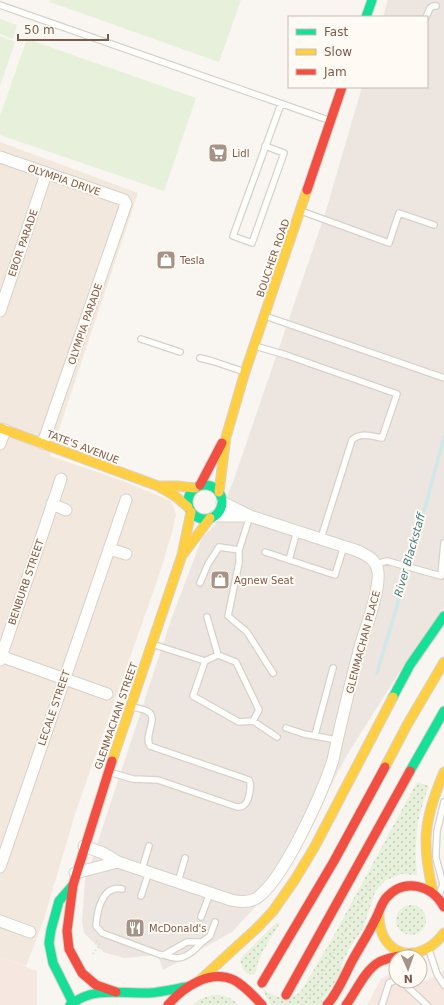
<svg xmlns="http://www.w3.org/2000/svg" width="444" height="1005" font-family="'DejaVu Sans',sans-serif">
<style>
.residential{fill:#f2e8de}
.commercial{fill:#f6e8e1}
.industrial{fill:#ede5e0}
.grass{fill:url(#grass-dots)}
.green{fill:#e7f0db}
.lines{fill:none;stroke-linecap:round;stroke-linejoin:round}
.stream{stroke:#d0e8ea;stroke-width:3.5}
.lane-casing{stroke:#d7d1cb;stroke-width:8}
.street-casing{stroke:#d7d1cb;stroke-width:13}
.fast-casing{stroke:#d9d2cb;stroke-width:11}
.slow-casing{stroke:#d9d2cb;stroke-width:11}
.jam-casing{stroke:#d9d2cb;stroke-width:11}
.path{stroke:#dcd5d0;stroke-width:2;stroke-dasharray:1 3;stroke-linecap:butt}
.lane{stroke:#fefefd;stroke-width:5.5}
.street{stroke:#fefefd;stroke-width:11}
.fast{stroke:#16e098;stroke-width:9}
.slow{stroke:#ffcf43;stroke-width:9}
.jam{stroke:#f24e42;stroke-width:9}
.labels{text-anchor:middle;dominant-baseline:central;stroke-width:4;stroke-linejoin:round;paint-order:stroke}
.poi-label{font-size:10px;fill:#7a5c4d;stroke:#fffaf3;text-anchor:start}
.street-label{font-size:10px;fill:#7a5c4d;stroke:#fffaf3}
.water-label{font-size:11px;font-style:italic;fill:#437c86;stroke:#fffaf3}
</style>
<defs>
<pattern id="grass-dots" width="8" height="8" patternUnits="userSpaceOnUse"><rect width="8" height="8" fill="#e7f0db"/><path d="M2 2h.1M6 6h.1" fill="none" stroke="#c0c6b4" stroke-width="1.8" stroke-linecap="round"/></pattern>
</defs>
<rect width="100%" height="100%" fill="#f9f5f0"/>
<path class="residential" d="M0,142l138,51 -88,263 73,25 48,20 5,13 -3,15 -14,46 -83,236 -33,111 -17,44 -22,-8 -4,12z"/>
<path class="commercial" d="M4,958l33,13v34h-37v-35z
M396,970v11h24v-3l3,4 21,-11v34h-77l14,-26z"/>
<path class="industrial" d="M388,0h56v607l-28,39 -69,109 -65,123 -50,54 -69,38 -5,-15 -34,3 -21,-6 -19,-19 -2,-13 3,-39 86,-261 31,-82 15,-15 17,-44 91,-265 37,-127h65v-70h-44z"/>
<path class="grass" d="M417,782l12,4c-13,33 -15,53 -12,89l-16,-1 -15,6 -11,12 -12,36 -13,19 -9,19 1,4 -22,35h-49l-6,-11 -2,-5c12,9 23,12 37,4l32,-54z
M396 920a15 15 0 1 1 30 0a15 15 0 1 1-30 0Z
M276,923h4c-8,14 -23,34 -24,49l-4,3c-8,-1 -10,-8 -12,-15l4,-5z
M212,995c13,0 17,1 27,10h-47l8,-6z"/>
<path class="green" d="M50,0h191l-22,62 -169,-60z
M0,19l17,6 -4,14 -13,-5z
M0,36l15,6 -15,44z
M27,39l169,59 -32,93 -164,-56v-19z"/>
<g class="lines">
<path class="stream" d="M377,673l38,-128 29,-108"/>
<g class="lane-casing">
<path id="lane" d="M0,5l331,116
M426,17l4,-9 3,-2h3
M265,146l19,7 -32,90 -19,-7 48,-132
M301,211l88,32 10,-30 35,12
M265,316l179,62
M141,339l39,13
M255,346l31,9 111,39 -15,44c-10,-2 -22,-6 -30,2l-31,98
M200,358l12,3 33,11
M250,516l-11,34v13l-11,53 19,16 26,41
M265,552l70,23 9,-29
M289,560l8,-29
M376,564l11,-3 54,15 3,-33
M200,583l8,-19 11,-17 20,3
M207,617l11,38
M152,644l53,17 13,-6 18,7 23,48 -6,11 -14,1 -46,-26 12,-35
M253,721l24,16
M286,728l18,6 33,6
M315,735l18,-67
M109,772l24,7 25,1 79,27c2,0 4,0 6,-1 6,-3 9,-21 6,-26l-99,-34c-7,-12 10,-28 -3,-35 -4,-2 -10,-3 -15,-4
M142,869l7,-23
M178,882l7,-24
M122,889c-20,-4 -25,22 -26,37l6,7 59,22h3l23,-13h15l8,-6 5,-14
M440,893l3,-9 -7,-26v-7l1,-20 7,-29
M141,896l8,-24
M201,917l9,-24
M429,950l8,24 7,11
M164,955c4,1 9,3 13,3 10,0 19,-9 25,-16
M399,981l4,2 24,22
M382,1005l7,-22 7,-3"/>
</g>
<g class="street-casing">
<path id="street" d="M0,157l124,43 2,4 -83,239
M0,311l46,-137
M0,444l5,-14
M52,504l14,6
M215,516h31
M109,549l17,5
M0,656l107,38
M0,660l61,-181
M84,846l19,7 15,9 113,38c8,2 16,3 24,-1 28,-16 68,-108 78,-139 8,-39 18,-78 28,-117 6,-18 19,-53 17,-71 -2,-13 -10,-16 -20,-21l-108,-35 -28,-14
M0,867l126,-367
M75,873l43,-11
M0,921l30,11"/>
</g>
<g class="fast-casing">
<path id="fast" d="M366,17l6,-17
M188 502a17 17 0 1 1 34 0a17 17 0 1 1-34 0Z
M393,697l17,-32 34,-49
M410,771l34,-60
M73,885l-14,16 -8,29 -2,13 4,20 21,42
M70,1005c23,-19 51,-11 79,-12 12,-1 25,-4 37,-6"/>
</g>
<g class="slow-casing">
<path id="slow" d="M0,428l158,58 17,10 13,11
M158,486h20l17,2
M219,492l7,-55 19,-65 62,-182
M184,553l26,-35
M112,761l70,-206 9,-43
M385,767l22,-42 37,-63
M433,892c-12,-50 -9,-73 11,-120
M379,913c-1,44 40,54 65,20
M199,981l59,-54 15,-16 21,-30 20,-33 79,-151"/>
</g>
<g class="jam-casing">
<path id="jam" d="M307,190l35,-103
M200,485l22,-42
M112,761l-39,124 -6,46 2,18 13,24 14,12 20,7
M262,983l72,-122 51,-94
M286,995l124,-224
M168,1005c15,-18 42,-36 66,-25 11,6 20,16 28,25
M327,1005c11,-13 17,-28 24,-42 8,-15 17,-28 24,-43 4,-7 6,-16 11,-22 18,-21 46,-13 58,9
M346,1005c10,-13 18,-34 33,-43 10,-5 21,-6 31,-8"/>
</g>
<path class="path" d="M93,954l7,-9 -4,-5
M303,1005l13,-19 55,-103 15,-13 24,-7"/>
<use href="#lane" class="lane"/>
<use href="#street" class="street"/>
<use href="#fast" class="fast"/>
<use href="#slow" class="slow"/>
<use href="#jam" class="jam"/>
</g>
<defs>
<g id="supermarket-square" transform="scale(1)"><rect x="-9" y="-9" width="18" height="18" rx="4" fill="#a69286" stroke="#fffaf3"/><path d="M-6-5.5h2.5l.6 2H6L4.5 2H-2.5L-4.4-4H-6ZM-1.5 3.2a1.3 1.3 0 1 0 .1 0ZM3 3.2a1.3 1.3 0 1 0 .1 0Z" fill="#fff"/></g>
<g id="shop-square" transform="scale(1)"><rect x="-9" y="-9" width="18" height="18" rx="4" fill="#a69286" stroke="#fffaf3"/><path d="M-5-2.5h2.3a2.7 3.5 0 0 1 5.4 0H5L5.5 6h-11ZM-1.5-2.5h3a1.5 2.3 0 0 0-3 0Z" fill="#fff"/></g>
<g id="restaurant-square" transform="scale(1)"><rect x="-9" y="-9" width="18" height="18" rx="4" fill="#a69286" stroke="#fffaf3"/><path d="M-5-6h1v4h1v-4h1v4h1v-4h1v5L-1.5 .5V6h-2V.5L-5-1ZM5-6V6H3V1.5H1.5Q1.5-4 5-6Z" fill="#fff"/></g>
</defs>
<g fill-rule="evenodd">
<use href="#supermarket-square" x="218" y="153"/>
<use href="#shop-square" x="166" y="260"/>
<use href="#shop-square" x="220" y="580"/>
<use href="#restaurant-square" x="135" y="928"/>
</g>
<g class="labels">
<g class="poi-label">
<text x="232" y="153">Lidl</text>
<text x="180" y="260">Tesla</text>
<text x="234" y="580">Agnew Seat</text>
<text x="149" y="928">McDonald's</text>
</g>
<g class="street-label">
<text transform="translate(64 180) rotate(19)">OLYMPIA DRIVE</text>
<text transform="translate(23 243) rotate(-71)">EBOR PARADE</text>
<text transform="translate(273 258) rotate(-71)">BOUCHER ROAD</text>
<text transform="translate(85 324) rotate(-71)">OLYMPIA PARADE</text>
<text transform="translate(83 447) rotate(21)">TATE'S AVENUE</text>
<text transform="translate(26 582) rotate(-71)">BENBURB STREET</text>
<text transform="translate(363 642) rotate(-75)">GLENMACHAN PLACE</text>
<text transform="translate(54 708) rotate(-71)">LECALE STREET</text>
<text transform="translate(116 716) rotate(-71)">GLENMACHAN STREET</text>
</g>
<g class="water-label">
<text transform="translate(410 555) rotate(-74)">River Blackstaff</text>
</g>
</g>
<rect x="288" y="16" width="140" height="72" fill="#fffaf3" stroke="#cabbb1"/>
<rect x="296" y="29" width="20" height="6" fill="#16e098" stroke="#cabbb1"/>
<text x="324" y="36" font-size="12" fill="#7a5c4d">Fast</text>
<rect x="296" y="49" width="20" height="6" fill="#ffcf43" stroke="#cabbb1"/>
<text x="324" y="56" font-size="12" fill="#7a5c4d">Slow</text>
<rect x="296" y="69" width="20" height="6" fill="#f24e42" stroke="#cabbb1"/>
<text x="324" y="76" font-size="12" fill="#7a5c4d">Jam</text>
<g transform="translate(408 969) rotate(178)"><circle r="19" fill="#fffaf3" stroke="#cabbb1"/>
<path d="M0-3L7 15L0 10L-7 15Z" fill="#a69286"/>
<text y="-6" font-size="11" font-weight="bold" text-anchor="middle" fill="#7a5c4d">N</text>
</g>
<path d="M18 34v6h90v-6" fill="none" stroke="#7a5c4d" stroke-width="2"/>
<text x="24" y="34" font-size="12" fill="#7a5c4d" stroke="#fffaf3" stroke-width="3" paint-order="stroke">50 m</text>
</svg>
